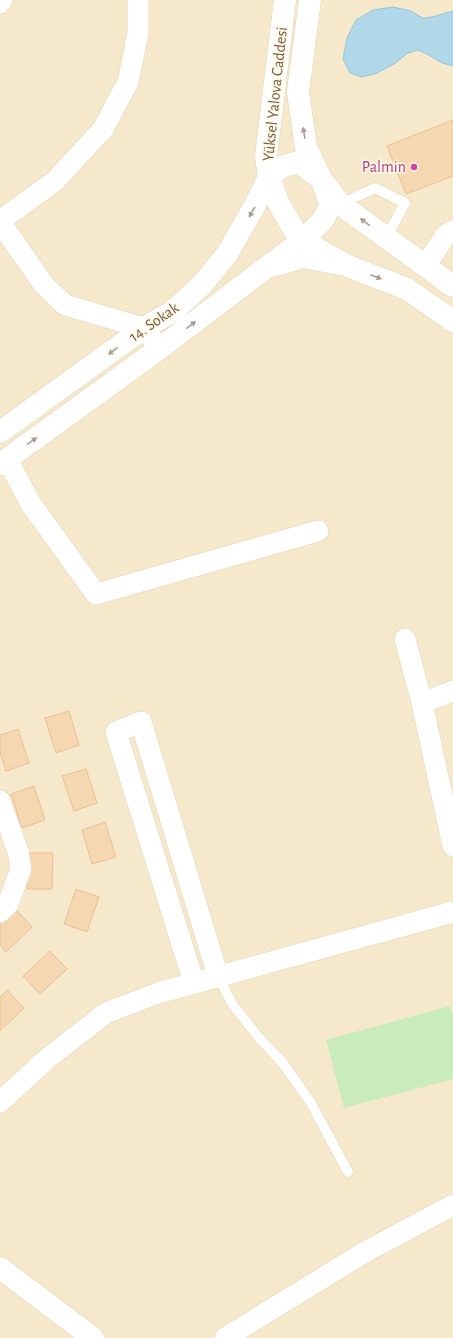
<svg xmlns="http://www.w3.org/2000/svg" width="453" height="1338" font-family="'Alegreya Sans',sans-serif">
<style>
.residential{fill:#f6e8cb}
.green{fill:#c8ecbb}
.water{fill:#b1d8e8;stroke:#96c6da}
.building{fill:#f5d7b2;stroke:#e9c092}
.lines{fill:none;stroke-linecap:round;stroke-linejoin:round}
.service-casing{stroke:#e2d2b9;stroke-width:11}
.minor-casing{stroke:#e2d2b9;stroke-width:22}
.tertiary-casing{stroke:#e2d2b9;stroke-width:23}
.secondary-casing{stroke:#e7d4b6;stroke-width:23}
.service{stroke:#fff;stroke-width:10}
.minor{stroke:#fff;stroke-width:21}
.tertiary{stroke:#fff;stroke-width:22}
.secondary{stroke:#fff;stroke-width:22}
.oneway{fill:#ac9d8f}
.hotel-dot{fill:#d1479c;stroke:#fff8e5;stroke-width:1.5}
.labels{text-anchor:middle;dominant-baseline:central;stroke-width:3;stroke-linejoin:round;paint-order:stroke}
.street-label{font-size:16px;fill:#745c44;stroke:#fff8e5}
.hotel-label{font-size:16px;fill:#b23c85;stroke:#fff8e5;text-anchor:end}
</style>
<rect width="100%" height="100%" fill="#fef6dd"/>
<path class="residential" d="M0,0h453v1338h-453z"/>
<path class="green" d="M450,1006l3,10v63l-109,29 -18,-68z"/>
<path class="water" d="M393,7l18,4 12,7 9,-1 21,-6v55l-11,-3 -13,-8 -11,-5 -10,3 -14,11 -17,9 -15,4 -12,-4 -7,-14 4,-21 9,-18 17,-10z"/>
<path class="building" d="M453,120v56l-47,18 -19,-48z
M69,711l10,34 -23,8 -11,-35z
M18,729l11,34 -23,8 -6,-19v-17z
M86,769l11,34 -23,8 -12,-35z
M34,786l11,34 -23,8 -11,-34z
M105,822l11,35 -24,7 -10,-34z
M28,853h25l-1,36h-25z
M76,889l23,8 -12,35 -23,-8z
M15,909l17,18 -26,25 -6,-7v-21z
M50,951l17,18 -27,25 -17,-18z
M7,990l17,18 -24,23v-34z"/>
<g class="lines">
<g class="service-casing">
<path id="service" d="M340,204l35,-16 30,15 -19,35
M218,976l15,29 27,34 22,23 29,41 37,69"/>
</g>
<g class="minor-casing">
<path id="minor" d="M0,3l2,-3
M0,221l55,-40 48,-52 25,-47 10,-49v-33
M0,222l44,63 21,20 79,23 15,21
M426,265l19,-29 8,-5
M7,459l24,45 65,90 222,-63
M405,639l17,64 31,143
M422,703l31,-12
M0,801l18,50 3,18 -13,35 -8,8
M194,983l-78,-251 25,-10 77,254
M0,1102l48,-44 58,-45 52,-20 295,-81
M225,1338l140,-86 88,-47"/>
</g>
<g class="tertiary-casing">
<path id="tertiary" d="M276,265l28,-8 36,7
M0,432l144,-104 29,-17 28,-25 26,-32 28,-49 14,-28 14,-11 16,-4 22,17 10,26 -8,15 -19,19 -145,110 -159,115
M0,1268l93,70"/>
</g>
<g class="secondary-casing">
<path id="secondary" d="M285,0l-19,156 3,21 10,27 15,26 10,9 12,9 32,18 59,23 46,32
M310,0l-12,92 8,55 15,32 19,25 113,82"/>
</g>
<use href="#service" class="service"/>
<use href="#minor" class="minor"/>
<use href="#tertiary" class="tertiary"/>
<use href="#secondary" class="secondary"/>
</g>
<defs><path id="oneway-solid" d="M-6-.8H1V-3.2L6.5 0L1 3.2V.8H-6Z"/></defs>
<g class="oneway">
<use href="#oneway-solid" transform="translate(304 133) rotate(-99)"/>
<use href="#oneway-solid" transform="translate(252 212) rotate(120)"/>
<use href="#oneway-solid" transform="translate(365 222) rotate(-143)"/>
<use href="#oneway-solid" transform="translate(376 277) rotate(21)"/>
<use href="#oneway-solid" transform="translate(191 325) rotate(-37)"/>
<use href="#oneway-solid" transform="translate(113 351) rotate(144)"/>
<use href="#oneway-solid" transform="translate(32 441) rotate(-36)"/>
</g>
<circle class="hotel-dot" cx="414" cy="167" r="4"/>
<g class="labels">
<g class="street-label">
<text transform="translate(275 94) rotate(-84)">Yüksel Yalova Caddesi</text>
<text transform="translate(154 322) rotate(-35)">14. Sokak</text>
</g>
<g class="hotel-label">
<text x="406" y="167">Palmin</text>
</g>
</g>
</svg>
